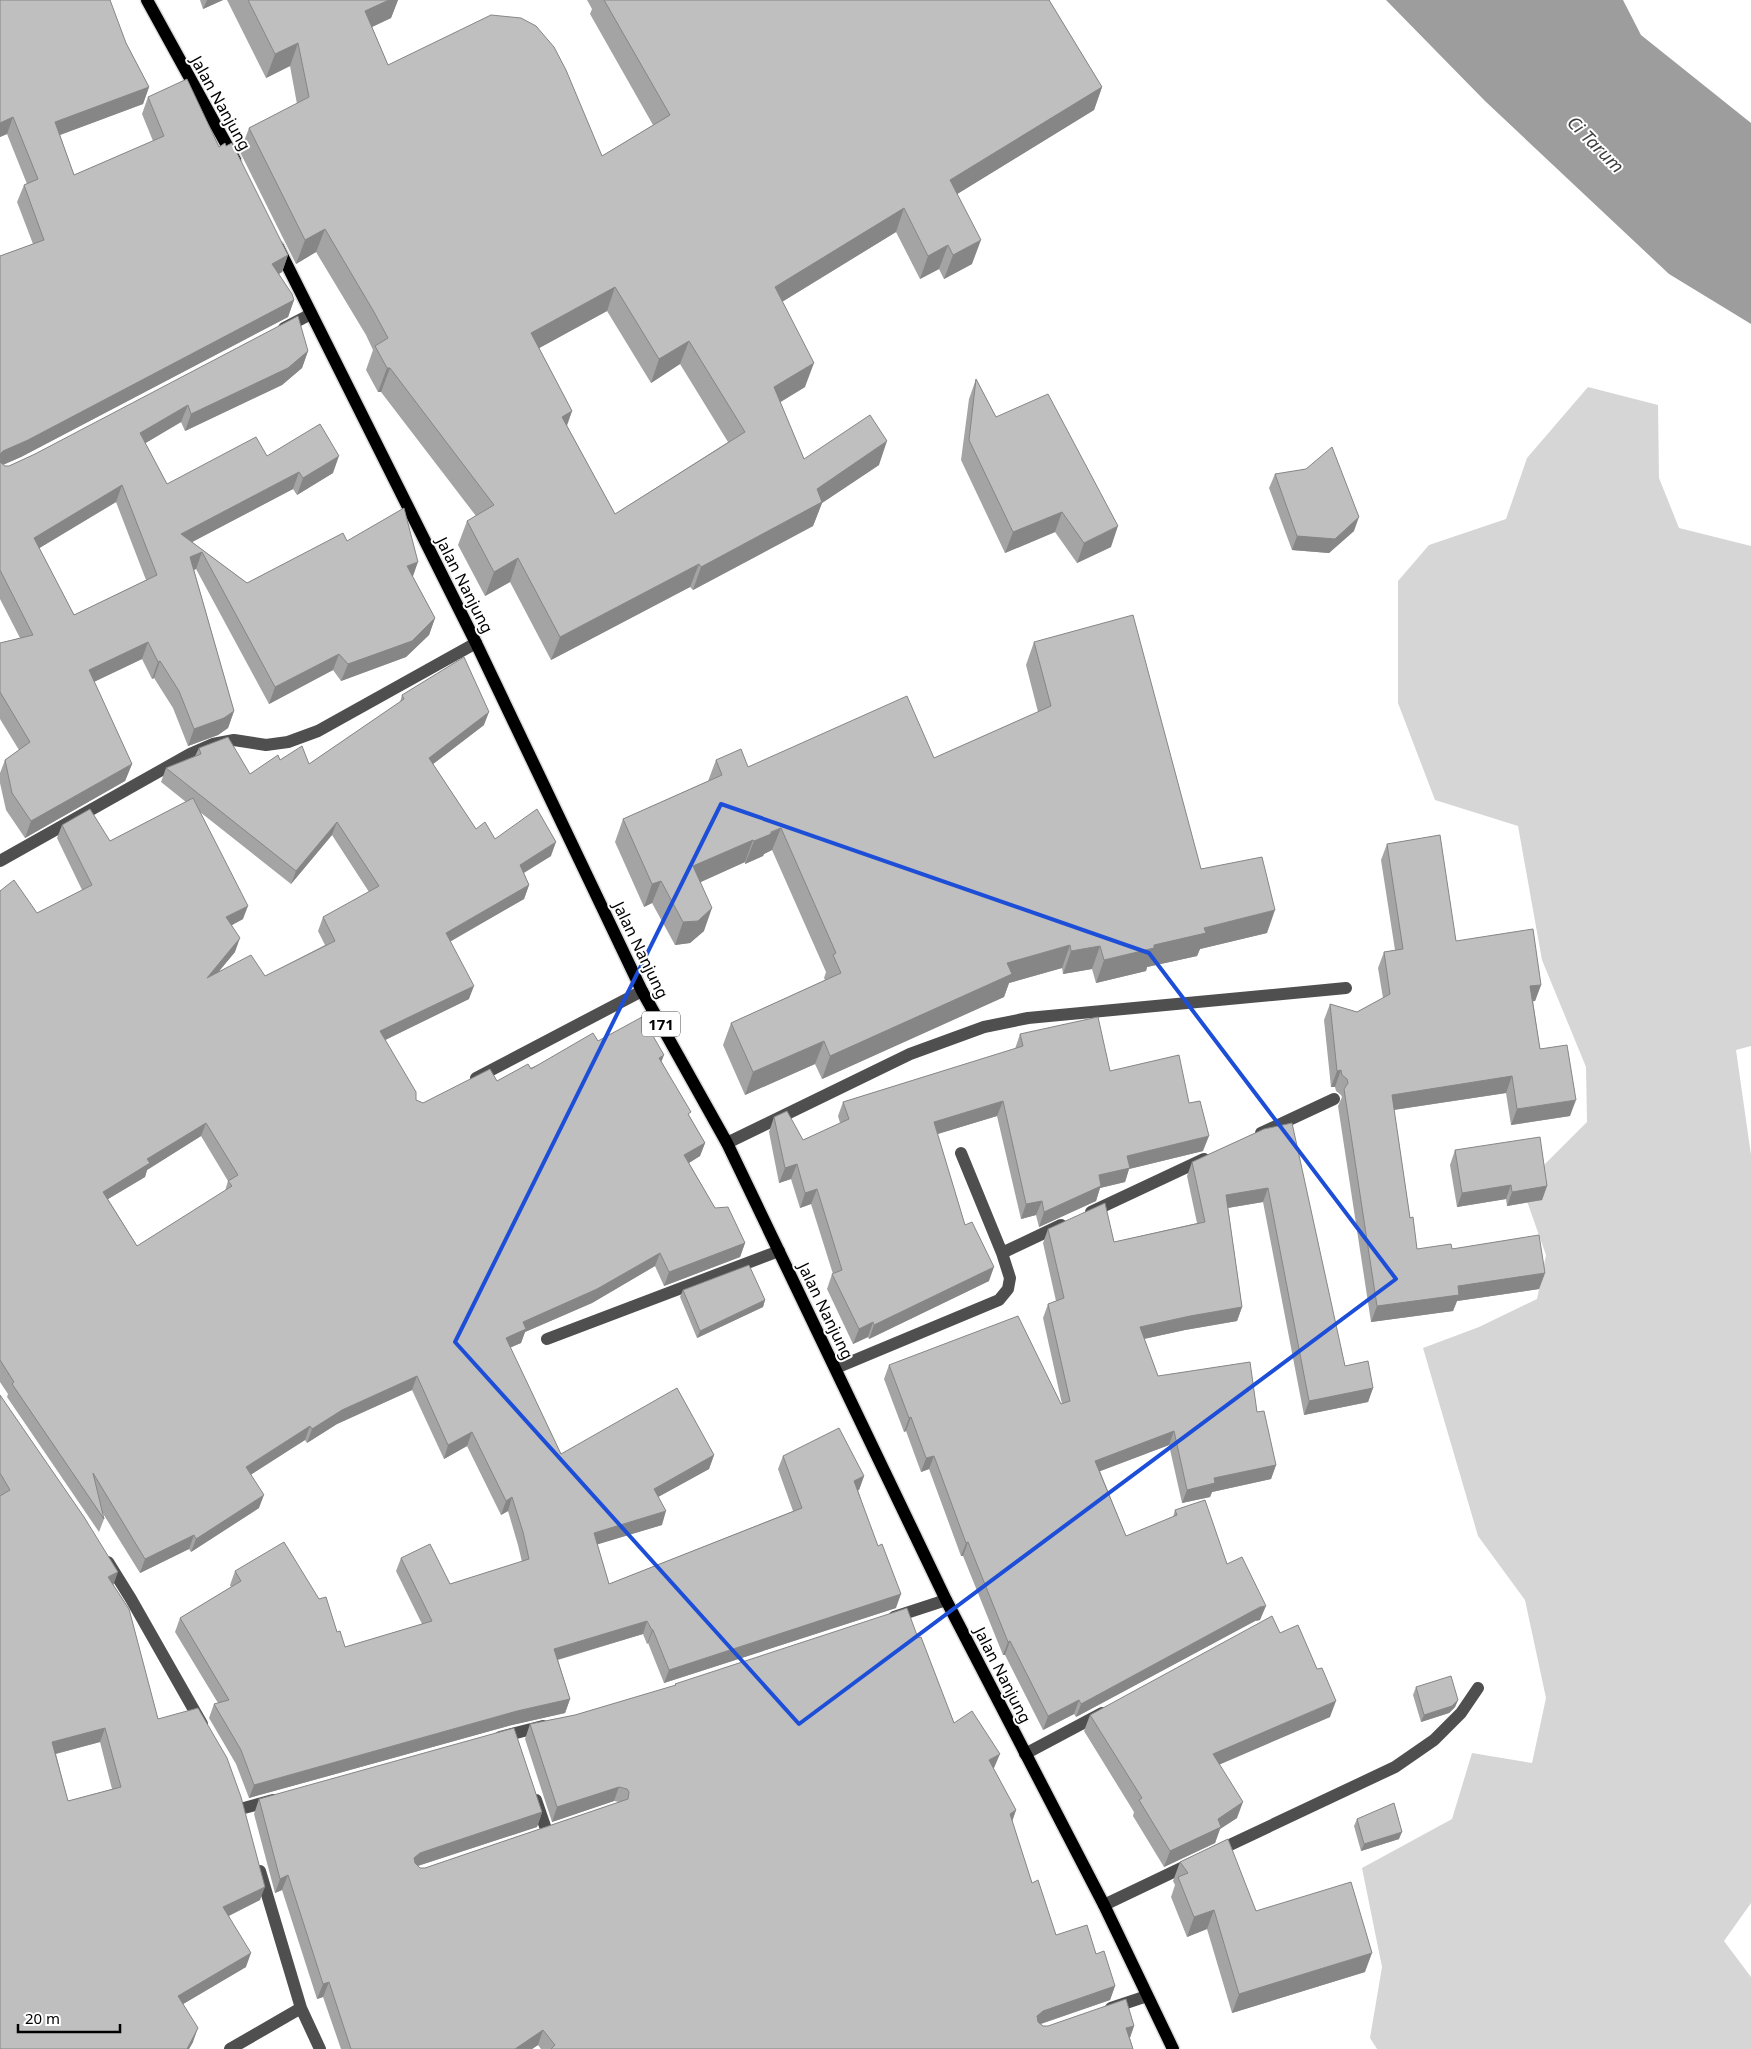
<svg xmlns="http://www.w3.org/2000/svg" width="1751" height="2049" font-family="'Noto Sans',sans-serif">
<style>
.green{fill:#d6d6d6}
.water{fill:#9d9d9d}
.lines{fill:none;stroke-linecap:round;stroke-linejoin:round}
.major-casing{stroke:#dbdbdb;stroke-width:15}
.minor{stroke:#4f4f4f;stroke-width:12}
.major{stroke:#000;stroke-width:12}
.wall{fill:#a4a4a4;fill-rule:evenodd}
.shaded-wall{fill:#868686}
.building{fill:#bfbfbf;stroke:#868686;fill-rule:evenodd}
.marked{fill:none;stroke:#1d4ed8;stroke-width:4;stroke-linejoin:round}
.labels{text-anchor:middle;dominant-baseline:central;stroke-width:4;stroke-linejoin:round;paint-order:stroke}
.shield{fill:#fff;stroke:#4c4c4c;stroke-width:1}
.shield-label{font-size:15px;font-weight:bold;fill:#000}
.street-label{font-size:16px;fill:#000;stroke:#fff}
.water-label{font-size:18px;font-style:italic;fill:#3e3e3e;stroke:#fff}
</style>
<rect width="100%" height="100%" fill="#fff"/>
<path class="green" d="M1588,387l70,18 1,73 20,50 72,18v500l-15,4 15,105v748l-27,38 27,36v72h-374l-7,-11 12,-71 -20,-99 90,-49 20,-66 60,10 14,-65 -21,-98 -47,-64 -55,-188 56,-21 58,-28 9,-44 -24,-68 65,-65 -1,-55 -44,-107 -24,-134 -83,-26 -37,-97v-122l31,-36 77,-26 21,-61z"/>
<path class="water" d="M1386,0h237l18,35 110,88v201l-82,-50 -184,-173z"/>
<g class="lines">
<g class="major-casing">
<path id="major" d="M147,0l88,160
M278,247l198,396 166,348 85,152 219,457 158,305 69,144"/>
</g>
<path class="minor" d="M284,328l27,-14
M0,861l190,-107 23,-10 21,-4 32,5 22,-3 30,-11 158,-88
M476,1078l166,-87
M1261,1133l73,-34
M727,1143l183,-89 74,-27 44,-9 318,-30
M1091,1212l113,-53
M1002,1253l59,-28
M547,1339l232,-88
M836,1368l163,-68 9,-11 2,-11 -8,-25 -41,-100
M108,1562l23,37 71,125
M894,1617l52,-17
M500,1737l43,-11
M1025,1754l77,-41
M536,1800l11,32
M244,1808l29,-8
M1217,1851l178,-84 39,-27 27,-27 17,-25
M260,1871l41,137 19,41
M1104,1905l88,-42
M1111,2008l36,-12
M230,2049l71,-41"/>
<use href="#major" class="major"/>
</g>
<path class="wall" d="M0,0l126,43 23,44 -6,17 -83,31 14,40 79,-34 -11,-27 6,-17 71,50 69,108 -6,17 -3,2 15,26 -6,17 -267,140 -18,8 2,1h4l299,-115 -6,17 -20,17 -97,46 -4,-9 -36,21 22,41 100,-28 66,17 -36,22 -4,-6 -101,53 55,41 100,-42 66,36 22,41 -6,17 -23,22 -65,24 -8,-11 -64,34 -73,-135 -2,1 40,141 -6,17 -10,7 -30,11 -15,-38 -19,-30 -2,1 -10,-20 -48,23 38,82 -7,17 -100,57 -19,-28 -6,-27v-10l5,-13 14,-10 -19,-31v-76l20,-5 -20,-39v-343l33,-12 -16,-42 7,-17 3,-1 -20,-50 -7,3zM116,502l30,78 -72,35 -35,-67z
M200,0h23l-20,9z
M227,0h171l-7,18 -19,9 16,38 214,91 51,-31 -63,-111 2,-5 -5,-9h462l53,87 -8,23 -137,84 15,70 -28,15 -5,-10 -19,10 -24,-47 -114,70 23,85 -25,15 24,57 75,6 -57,38 -9,23 -120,64 -3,-3 -139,73 -41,-78 -25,14 -27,-51 9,-24 9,-5 -95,-124h-3l-12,-22 7,-20 -7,-15 -50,-83 -20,12 -56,-112 9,-24 48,-24 -7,-38 -24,12zM607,311l44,72 29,-19 48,78 -113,72 -48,-88 5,-15 -33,-63z
M976,379l20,38 115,130 -34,16 -22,-31 -50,21 -44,-93 8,-61z
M1275,474l79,57 -25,22 -37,-3 -23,-62z
M1034,642l167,227 66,64 -67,16 -3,7 -50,11 -1,4 -50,12 -4,-14 -29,5 -1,-6 -53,15 -5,14 -182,82 -7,-15 -70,31 -22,-50 8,-22 94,-43 -1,-2 2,-6 -54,-122 -8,4 -1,2 -18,8v-2l-44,20 3,49 -14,12 -15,2 -23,-42 -8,4 -29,-65 8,-23 85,-38 8,-21 32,7 186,-9 104,-46 -12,-47z
M402,695l82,30 -51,39 43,65 19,10 56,17 -27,17 5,12 -5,14 -74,42 19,58 -84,41 31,60 7,3 74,-22 101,-40 64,21 28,55 15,26 -5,13 -11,7 26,45 30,35 -5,14 -76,29 -9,-20 -63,37 -67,29 -4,11 -11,4 51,107 153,1 -5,14 -51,28 4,28 -65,19 12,40 184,-73 -15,-42 5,-13 81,20 -5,14h-1l38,118 -232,75 -16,-40 -1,1 -4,-10 -85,26 12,39 -5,14 -53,12 -263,73 -13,-34 -27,-46 5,-14 4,-1 -43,-71 5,-14 51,-31 -1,-2 5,-14 102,61 8,15 77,-23 -26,-53 5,-13 49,26 72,-22 -4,-17 -10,-34 -7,4 -34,-69 -23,13 -32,-69 -75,34 -30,19 -2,-3 -54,34 8,34 -68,44 -2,-3 -49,24 -38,-61 2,7 -5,13 -92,-135 1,-3 -8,-12v-491l37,22 45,-23 -25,-52 5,-13 48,16 76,-39 -25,-20 5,-14 29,-12 4,-8 51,26 30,-14 29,4 91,-62zM200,812l91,72 41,-49 37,57 -46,25 -5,14 7,14 -60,31 -47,-4 17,-20 -3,-27 11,-6zM201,1136l27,45 -3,10 -88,55 -29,-47 37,-22 2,-7z
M1387,844l69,97 85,44 -6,16h-2l7,48 30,67 -59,9 -5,-32 -112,17 16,108 7,31h35l93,24 -6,16 -82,12 -4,10 -82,11 -33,-216 4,-9 -1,-2 -5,-4 -1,-4h-4l-7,-67 6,-16 27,8 26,-14 -5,-30 6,-16 11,-2 -14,-90z
M1020,1034l169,69 14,48 -74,18 -4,13 -25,6 -4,13 -57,26 -3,-12 -15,4 -24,-103 -60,18 28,91 24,56 -120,58 -1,-2 -15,7 -26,-55 5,-15h1l-22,-70 -11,4 -9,-29 -12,4 -10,-51 5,-15 29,23 37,-17 -2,-7 5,-14 172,-53z
M1264,1129l81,237 28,22 -5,14 -64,13 -41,-213 -35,6 14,99 -5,14 -52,9 -41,9 14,37 99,36 19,53 -5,14 -59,13 -2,5 -28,6 -13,-58 -69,26 26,65 47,-19 2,-7 52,54 33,56 -5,1 -179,96 -2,-3 -31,16 -38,-75h-2l-40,-99h-2l-32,-87 -8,3 -15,-41 -2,1 -20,-53 5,-14 173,39 -19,-86 5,-14 8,-3 -13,-58 5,-14 66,13 83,-19 -10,-47 5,-14z
M1455,1150l92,36 -5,14 -35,6 -1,-7 -49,8 -7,-42z
M683,1290l82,10 -2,7 -66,31 -17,-41z
M0,1395l113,190 45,134 102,181 -31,16 17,51 -63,37 10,38 -4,7h-189zM100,1742l12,47 -44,12 -12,-47z
M918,1638l36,85 40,45 -1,1 23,41 -4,12 20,61 24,52 40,19 19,32 -5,14 -69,24 2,2h91l-4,12 3,11h-592l-3,-4 -6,4h-191l-18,-52 -6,2 -35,-109 -7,3 -21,-79 5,-15 283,13 -5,15 -119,39 2,2h5l194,-66 -5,-1 -62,21 -27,-83 5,-15 45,-9 100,-29v-2z
M1416,1687l42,13 -3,7 -6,6 -28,9 -8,-27z
M1090,1715l240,2 -111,47 18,54 -17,11 -5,14 -51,24 -31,-51 1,-4 -50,-81z
M1357,1819l42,20 -38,12 -7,-25z
M1180,1862l76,49 109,61 -133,41 -25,-84 -20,8 -16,-40 4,-12 -2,-4z"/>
<path class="shaded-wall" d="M207,0h16l-20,9z
M389,0h9l-7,18 -34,16 8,-23z
M298,43l-8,23 -24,12 9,-24z
M149,87l-6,17 -94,35 6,-17z
M1102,87l-8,23 -153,94 9,-24z
M13,117l-6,17 -7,3v-14z
M904,208l-8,24 -129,79 8,-24z
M325,229l-9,23 -20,12 9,-24z
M981,240l-9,24 -28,15 9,-24z
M948,245l-9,24 -19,10 8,-23z
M288,255l-6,17 -16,9 6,-17z
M615,287l-8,24 -84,46 8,-24z
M294,300l-6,17 -267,140 -21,9v-12l3,-3z
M689,341l-9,23 -29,19 8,-24z
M308,351l-6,17 -20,17 -97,46 6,-17z
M814,363l-9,24 -39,24 8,-24z
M387,368h3l-9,24h-3z
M188,405l-7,17 -47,28 6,-17z
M572,411l-9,24 -1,-18z
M887,441l-8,24 -57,38 -9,23 -120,64 8,-23z
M339,456l-6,17 -36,22 6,-17z
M299,472l-6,17 -118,62 6,-17z
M122,485l-6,17 -88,53 6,-17z
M1062,512l-7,20 -50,21 8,-21z
M1359,517l-5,14 -25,22 -37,-3 5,-14z
M1118,526l-7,21 -34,16 7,-20z
M202,552l-6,17 -12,5 6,-17z
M518,558l-8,24 -25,14 9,-24z
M418,562l-6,17 -5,-13z
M699,564l-9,23 -139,73 9,-23z
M435,618l-6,17 -23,22 -65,24 7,-17z
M148,642l-6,17 -59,28 6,-17z
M339,654l-6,16 -64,34 6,-17z
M160,661l-6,17 -2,1 6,-17z
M234,711l-6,17 -10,7 -30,11 6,-17z
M489,712l-5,13 -60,46 5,-13z
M132,764l-7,17 -100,57 6,-17z
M337,822l-5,13 -41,49 5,-13z
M781,828l-9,22 -8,4 -1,2 -18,8 9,-23z
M753,840l-8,22 -60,27 8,-23z
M556,842l-5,14 -36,22 5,-13z
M661,881l-9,22 -8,4 8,-23z
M529,885l-5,14 -83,48 5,-14z
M248,906l-5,13 -22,12 5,-14z
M712,908l-8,23 -14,12 -15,2 8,-23z
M1275,910l-8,23 -67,16 -3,7 -50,11 -1,4 -50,12 8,-23 50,-15 50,-17z
M240,938l-5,14 -33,40 5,-14z
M1070,945l-8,23 -53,15 -5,14 -182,82 8,-23 177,-93z
M1100,946l-8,23 -29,5 8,-23z
M1541,985l-6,16 -11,2 6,-17z
M474,986l-5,13 -94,46 5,-14z
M824,1041l-9,23 -70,31 8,-23z
M664,1055l-5,13v-10z
M1341,1070l-6,17h-4l6,-16z
M1512,1076l-6,17 -120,18 6,-16z
M1576,1100l-6,16 -59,9 6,-16z
M1003,1101l-6,15 -69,21 6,-15z
M206,1123l-5,13 -54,34 -2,7 -47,28 5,-13 44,-33z
M1209,1136l-6,15 -74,18 -4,13 -25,6 -4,13 -57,26 5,-15 55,-37 28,-19z
M705,1143l-5,13 -21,13 5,-14z
M797,1164l-6,15 -12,4 6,-15z
M1511,1185l-5,14 -49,8 5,-14z
M1547,1186l-5,14 -35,6 5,-14z
M1268,1188l-5,14 -42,7 5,-14z
M817,1189l-6,15 -11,4 5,-15z
M1042,1201l-6,14 -15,4 5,-15z
M745,1243l-5,14 -76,29 5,-14z
M660,1253l-5,13 -63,37 -67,29 -4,11 -20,9 5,-14 17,-16z
M994,1267l-5,14 -120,58 5,-14z
M1545,1273l-6,16 -82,12 -4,10 -82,11 6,-16 81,-20z
M765,1300l-2,7 -66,31 3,-7z
M1242,1307l-5,14 -52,9 -51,11 6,-14 50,-11z
M873,1322l-5,15 -15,7 6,-15z
M417,1376l-5,14 -75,34 -30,19 5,-14 30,-19z
M1373,1388l-5,14 -64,13 5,-14z
M911,1417l-5,14 -2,1 5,-14z
M310,1426l-5,14 -64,41 5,-14z
M1174,1431l-5,14 -79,30 5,-14z
M472,1432l-5,14 -23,13 4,-14z
M714,1455l-5,14 -60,33 5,-13z
M934,1456l-5,13 -8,3 5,-14z
M1276,1465l-5,14 -59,13 -2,5 -28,6 5,-13 27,-12z
M864,1476l-5,14 -10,5 5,-14z
M264,1495l-5,13 -68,44 5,-13z
M512,1497l-4,14 -7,4 5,-14z
M666,1511l-4,14 -73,22 5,-14z
M194,1535l-5,14 -49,24 5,-14z
M968,1542l-5,14h-2l5,-13z
M118,1572l-5,14 -5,-9z
M901,1594l-5,14 -232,75 5,-13z
M1266,1606l-6,14 -5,1 -179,96 5,-13 179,-97z
M647,1621l-4,13 -94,28 5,-13z
M652,1630h1l-5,13 -1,1z
M1010,1641l-5,14h-2l5,-13z
M570,1699l-5,14 -53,12 -263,73 5,-13 263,-74z
M1079,1700l-5,14 -31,16 5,-14z
M1458,1700l-3,7 -6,6 -28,9 3,-7z
M1336,1701l-6,16 -123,53 6,-16z
M105,1728l-5,14 -53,14 5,-14z
M1000,1754l-6,14 -11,7 6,-15z
M619,1787l-5,14 -62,21 5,-15z
M1243,1802l-6,16 -17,11 -5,14 -51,24 6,-16z
M1016,1810l-5,14 -1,-10z
M542,1812l-5,15 -123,40v-9l6,-5z
M1402,1832l-3,7 -38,12 3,-7z
M288,1875l-6,15 -7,3 5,-14z
M265,1887l-5,13 -42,21 5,-14z
M1214,1910l-7,19 -20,8 7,-20z
M251,1953l-5,14 -73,43 5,-14z
M1372,1953l-7,19 -133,41 7,-19z
M329,1982l-6,15 -6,2 6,-15z
M1115,1986l-5,14 -73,25v-9l6,-5z
M1134,2026l-5,14 -3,-12z
M198,2028l-5,14 -4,7h-2z
M543,2030l-5,15 -6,4h-17z"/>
<path class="building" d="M0,0h110l16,43 23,44 -94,35 19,53 90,-39 -16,-39 39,-18 32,68 6,-4 1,3 6,-3 56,112 -16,9 20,30 2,6 -266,140 -25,11 -3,3v-198l44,-16 -20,-55 14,-6 -25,-62 -13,6z
M248,0h141l-24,11 23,54 103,-50 30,3 15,8 18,21 12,23 36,86 68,-41 -66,-115h445l53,87 -152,93 31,60 -28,15 -5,-10 -20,11 -24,-48 -129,79 39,76 -40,24 30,72 66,-44 17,26 -70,48 5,13 -121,65 -2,-3 -139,73 -42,-79 -24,14 -27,-51 27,-16 -104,-137h-3l-12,-22 13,-8 -14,-26 -49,-83 -20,11 -56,-112 60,-31 -11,-54 -23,11zM615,287l44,72 30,-18 56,91 -130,82 -53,-97 10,-6 -41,-78z
M298,316l10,35 -20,17 -97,46 -3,-9 -48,28 27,51 89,-47 11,19 53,-32 19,32 -36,22 -4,-6 -118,62 66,49 96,-50 4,8 57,-33 14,54 -11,4 28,52 -23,23 -64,23 -9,-10 -64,33 -73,-135 -12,5 44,154 -10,7 -30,11 -15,-38 -19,-30 -2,1 -10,-20 -59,28 43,94 -101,57 -19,-28 -7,-33 25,-18 -30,-50v-49l33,-8 -33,-65v-108l5,4h4l26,-12zM122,485l35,90 -83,40 -40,-77z
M976,379l20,38 52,-23 70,132 -34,17 -22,-31 -49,20 -44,-92z
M1332,447l27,70 -24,22 -38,-3 -22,-62 31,-5z
M1133,615l68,254 61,-12 13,53 -71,18 2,5 -52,12v3l-50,12 -4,-14 -29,5 -1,-6 -63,18 5,11 -182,82 -6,-15 -71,31 -22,-49 110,-50 -8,-18 3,-2 -55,-125 -10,4v2l-17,7 -1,-1 -60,26 19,42 -14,13 -15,1 -22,-41 -9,3 -29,-65 99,-44 -6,-15 25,-11 7,18 159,-71 27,62 117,-52 -17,-64z
M464,657l25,55 -60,46 47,71 9,-7 10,17 42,-30 19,33 -36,23 9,20 -83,48 28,53 -94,45 36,61v8l7,3 67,-34 7,12 31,-17 3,5 62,-36 5,8 44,-24 22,38 -5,3 32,54 -3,2 17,29 -21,12 31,53 13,-1 17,36 -76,29 -9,-19 -63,36 -74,33 3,7 -20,9 55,116 116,-66 37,67 -60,34 12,22 -72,22 15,51 193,-76 -19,-52 56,-28 25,48 -10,5 24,65 4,-2 19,50 -232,76 -16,-40h-1l-5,-9 -93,28 16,50 -53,12 -263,74 -13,-35 -27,-46 15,-4 -49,-82 61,-37 -6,-10 49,-29 35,57 7,-2 11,35 3,-1 5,16 87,-26 -31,-63 29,-14 20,40 79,-25 -6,-27 -11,-35 -6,4 -34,-69 -24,13 -31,-69 -75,34 -30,19 -2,-3 -64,41 18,28 -68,44 -2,-4 -49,24 -52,-86 11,46 -92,-135 2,-2 -14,-22v-469l14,-11 23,33 55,-28 -30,-60 28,-16 20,32 83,-43 55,108 -22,11 14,21 -33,40 44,-23 14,21 70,-35 -12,-24 56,-31 -42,-64 -41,49 -130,-103 35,-14 -2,-6 29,-11 22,37 28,-19 2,5 22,-14 7,18 95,-65 -2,-4zM206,1123l32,52 -10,6 4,5 -95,60 -34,-54 47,-29 -3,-4z
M1440,835l16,106 77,-12 8,56 -11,1 10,63 27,-4 9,55 -59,9 -5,-33 -120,19 18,123 3,-1 4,32 34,-5 1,5 87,-14 6,38 -87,13 1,9 -82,11 -33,-217 4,-6 -1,-4 -5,-4 -1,-5 -4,1 -7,-67 27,8 33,-18 -6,-42 19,-3 -16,-105z
M1098,1017l12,54 69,-16 10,48 11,-2 9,35 -82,20 3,12 -31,7 2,11 -57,26 -2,-11 -16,3 -23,-103 -69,21 31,103 7,-3 22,45 -120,58 -1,-3 -14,7 -27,-55 10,-4 -25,-81 -12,4 -8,-29 -12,4 -11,-51 13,-6 16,29 46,-21 -6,-17 180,-56 -3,-12z
M1292,1123l53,243 23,-5 5,27 -64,13 -41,-213 -42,7 16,112 -52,9 -50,11 18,49 92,-14 7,50 7,-1 12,54 -62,13 1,5 -28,7 -13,-59 -79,30 31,75 51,-21 -2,-5 30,-10 22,64 15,-7 24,49 -6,1 -179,97 -2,-4 -31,16 -38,-75 -2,1 -40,-100 -2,1 -32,-87 -8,2 -15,-41 -2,1 -20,-53 129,-49 43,88 9,-3 -22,-97 16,-6 -16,-69 57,-26 9,39 91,-20 -13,-60 72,-33z
M1540,1137l7,49 -35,6 -1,-7 -49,8 -7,-43z
M749,1265l16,35 -65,31 -17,-41z
M0,1395l84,122 34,55 -10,5 21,32 29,110 40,-11 29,50 14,39 24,90 -42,20 28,46 -73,43 20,32 -11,21h-187v-553l10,-6 -10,-17zM105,1728l16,59 -53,14 -16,-59z
M907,1608l11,30 3,-1 33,86 18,-12 28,43 -11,6 27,50 -6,4 22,69 6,-3 18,55 31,-10 9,29 8,-3 11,35 -72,25 -6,5 1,6 5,4h5l78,-27 8,27 -8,2 7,21h-582l4,-4 -12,-15 -28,19h-164l-22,-67 -6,2 -35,-109 -8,4 -21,-80 255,-71 28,84 -122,41 -6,5 1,5 5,5h5l203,-69 1,-7 -2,-3 -8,-2 -62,20 -27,-83 45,-9 101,-30 -1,-1z
M1272,1616l8,17 18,-8 19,44 5,-1 14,33 -123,53 30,48 -25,17 3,8 -51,24 -31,-51 3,-2 -52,-83z
M1451,1676l7,24 -6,6 -28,9 -8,-28z
M1394,1803l8,29 -38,12 -7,-25z
M1228,1839l28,72 95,-29 21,71 -133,41 -25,-84 -20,7 -16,-40 10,-4 -8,-11z"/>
<path class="marked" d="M721,804l428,149 247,326 -597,445 -344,-382z"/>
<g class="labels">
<rect class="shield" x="642" y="1011.5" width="38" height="25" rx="4"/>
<g class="shield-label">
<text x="661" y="1024">171</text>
</g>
<g class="street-label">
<text transform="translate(221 103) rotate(61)">Jalan Nanjung</text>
<text transform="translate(465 585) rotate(63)">Jalan Nanjung</text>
<text transform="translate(641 950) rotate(64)">Jalan Nanjung</text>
<text transform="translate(826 1311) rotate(64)">Jalan Nanjung</text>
<text transform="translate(1003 1675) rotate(63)">Jalan Nanjung</text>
</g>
<g class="water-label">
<text transform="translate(1596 144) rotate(45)">Ci Tarum</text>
</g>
</g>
<path d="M18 2024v8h102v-8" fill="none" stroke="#000000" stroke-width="2.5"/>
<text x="25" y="2024" font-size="15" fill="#000000" stroke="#ffffff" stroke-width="4" paint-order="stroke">20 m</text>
</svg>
